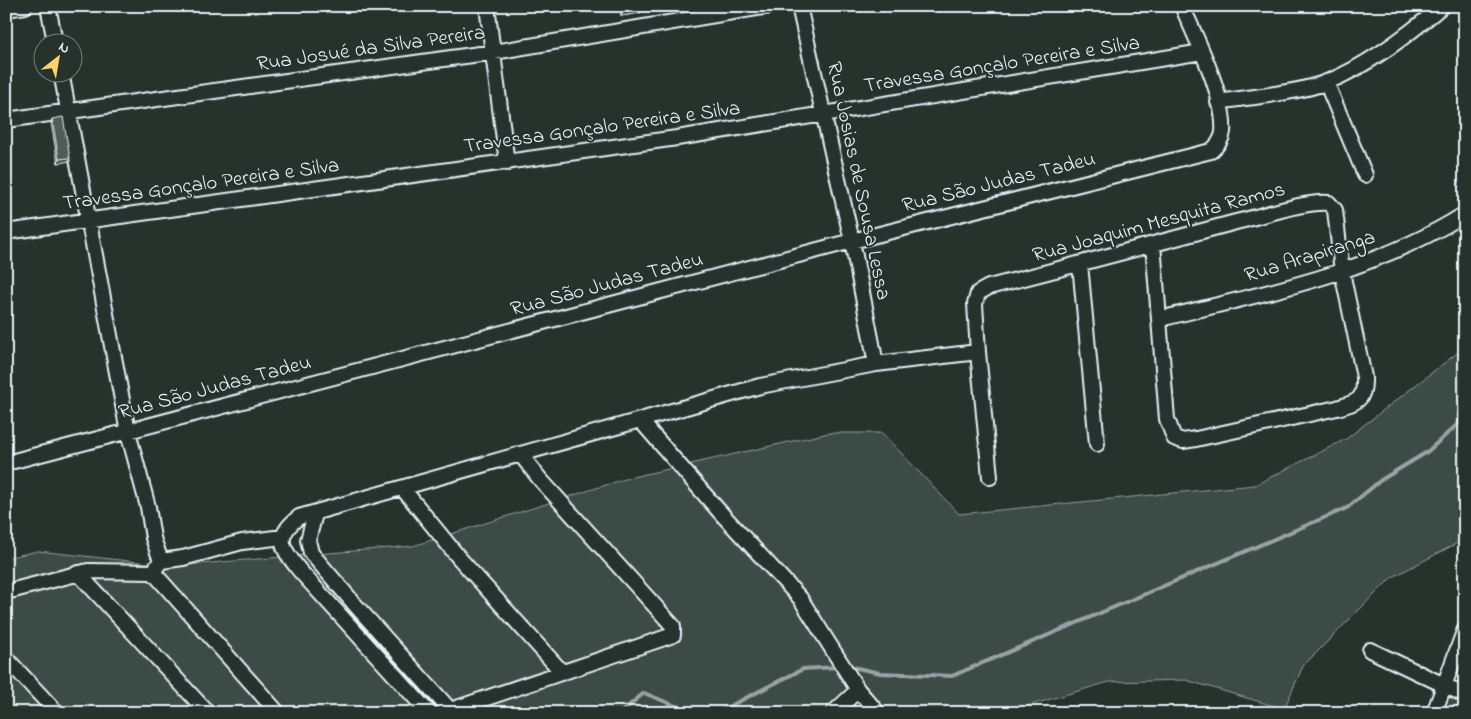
<svg xmlns="http://www.w3.org/2000/svg" width="1471" height="719" font-family="'Indie Flower',sans-serif">
<style>
.green{fill:#3e4b47;stroke:#939ea0}
.lines{fill:none;stroke-linecap:round;stroke-linejoin:round}
.stream{stroke:#98a3a5;stroke-width:4}
.minor-casing{stroke:#e8f1f8;stroke-width:18}
.minor{stroke:#26332d;stroke-width:14}
.wall{fill:#454f4d;stroke:#e8f1f8}
.shaded-wall{fill:#38403e;stroke:#e8f1f8}
.building{fill:#505c59;stroke:#e8f1f8}
.labels{text-anchor:middle;dominant-baseline:central;stroke-width:4;stroke-linejoin:round;paint-order:stroke}
.street-label{font-size:21px;fill:#e8f1f8;stroke:#26332d}
</style>
<rect width="100%" height="100%" fill="#26332d"/>
<filter id="ink" filterUnits="userSpaceOnUse"><feTurbulence type="fractalNoise" baseFrequency=".02" numOctaves="2"/><feDisplacementMap in="SourceGraphic" scale="10" xChannelSelector="R" yChannelSelector="G"/><feConvolveMatrix kernelMatrix="1 2 1 2 8 2 1 2 1" color-interpolation-filters="sRGB"/></filter>
<g filter="url(#ink)">
<path class="green" d="M1465,347v192l-74,39 -88,88 -19,43 -98,-29 -77,2 -89,26 -5,5h-1009v-155l32,-7 137,15 238,-20 215,-68 201,-45h53l77,81 296,-29 91,-46z
M1447,696l18,8v9h-25z"/>
<g class="lines">
<path class="stream" d="M848,666l32,7 72,3 395,-168 34,-28 46,-28 32,-29 6,-45
M620,713l24,-20 49,20
M716,713l87,-44 35,-2"/>
<g class="minor-casing">
<path id="minor" d="M48,6l7,36
M487,6l20,157
M799,6l53,235 24,123
M6,9l19,-3
M61,72l67,360 20,75 5,31 8,23
M1326,82l39,93
M1218,102c31,-5 81,-9 109,-20 42,-17 81,-47 115,-76
M6,120l488,-68 276,-46
M6,232l671,-94 525,-86
M1080,264l17,180
M1159,319c105,-25 214,-47 306,-105
M640,420l79,91 81,87 58,92 20,23
M14,461l838,-220 359,-90c6,-5 11,-11 12,-19 3,-34 -27,-94 -41,-126
M990,477l-12,-125 -3,-48 3,-11 11,-6c83,-21 165,-43 247,-65 23,-5 72,-22 93,-19l6,7 7,62 22,105c1,23 -6,25 -27,31l-141,31 -13,2 -9,-3 -7,-19 -14,-175
M403,489l57,70 102,113
M315,514l-7,26 3,13 46,54 96,106
M153,572l125,141
M78,573l130,140
M6,592l82,-21 65,1 8,-11 22,-3 59,-16 41,-5
M1370,650l95,45
M6,658l51,55
M451,710l222,-75v-9l-134,-148 -18,-23
M429,713l-129,-142c-17,-22 -28,-33 -1,-54l461,-131 116,-22 102,-12
M833,713l25,-23
M1434,713l31,-84"/>
</g>
<use href="#minor" class="minor"/>
</g>
<path class="wall" d="M620,6h22l-2,7 -19,3z
M52,119l17,42 -11,2 -7,-40z"/>
<path class="shaded-wall" d="M625,6h17l-2,7 -19,3z
M70,158l-1,3 -11,2 1,-4z"/>
<path class="building" d="M63,117l7,41 -11,1 -7,-40z"/>
</g>
<g class="labels">
<g class="street-label">
<text transform="translate(371 49) rotate(-8)">Rua Josué da Silva Pereira</text>
<text transform="translate(1002 65) rotate(-9)">Travessa Gonçalo Pereira e Silva</text>
<text transform="translate(602 128) rotate(-8)">Travessa Gonçalo Pereira e Silva</text>
<text transform="translate(858 181) rotate(78)">Rua Josias de Sousa Lessa</text>
<text transform="translate(999 183) rotate(-14)">Rua São Judas Tadeu</text>
<text transform="translate(201 185) rotate(-8)">Travessa Gonçalo Pereira e Silva</text>
<text transform="translate(1159 223) rotate(-15)">Rua Joaquim Mesquita Ramos</text>
<text transform="translate(1310 257) rotate(-17)">Rua Arapiranga</text>
<text transform="translate(607 285) rotate(-15)">Rua São Judas Tadeu</text>
<text transform="translate(215 388) rotate(-15)">Rua São Judas Tadeu</text>
</g>
</g>
<rect width="1471" height="719" fill="none" stroke="#26332d" stroke-width="25"/>
<rect x="12" y="12" width="1446" height="694" fill="none" stroke="#e8f1f8" stroke-width="2" filter="url(#ink)"/>
<g transform="translate(58 58) rotate(31)"><circle r="24" fill="#26332d" stroke="#747f7e"/>
<path d="M0-4L9 19L0 12L-9 19Z" fill="#ffd166"/>
<text y="-8" font-size="14" font-weight="bold" text-anchor="middle" fill="#e8f1f8">N</text>
</g>
</svg>
